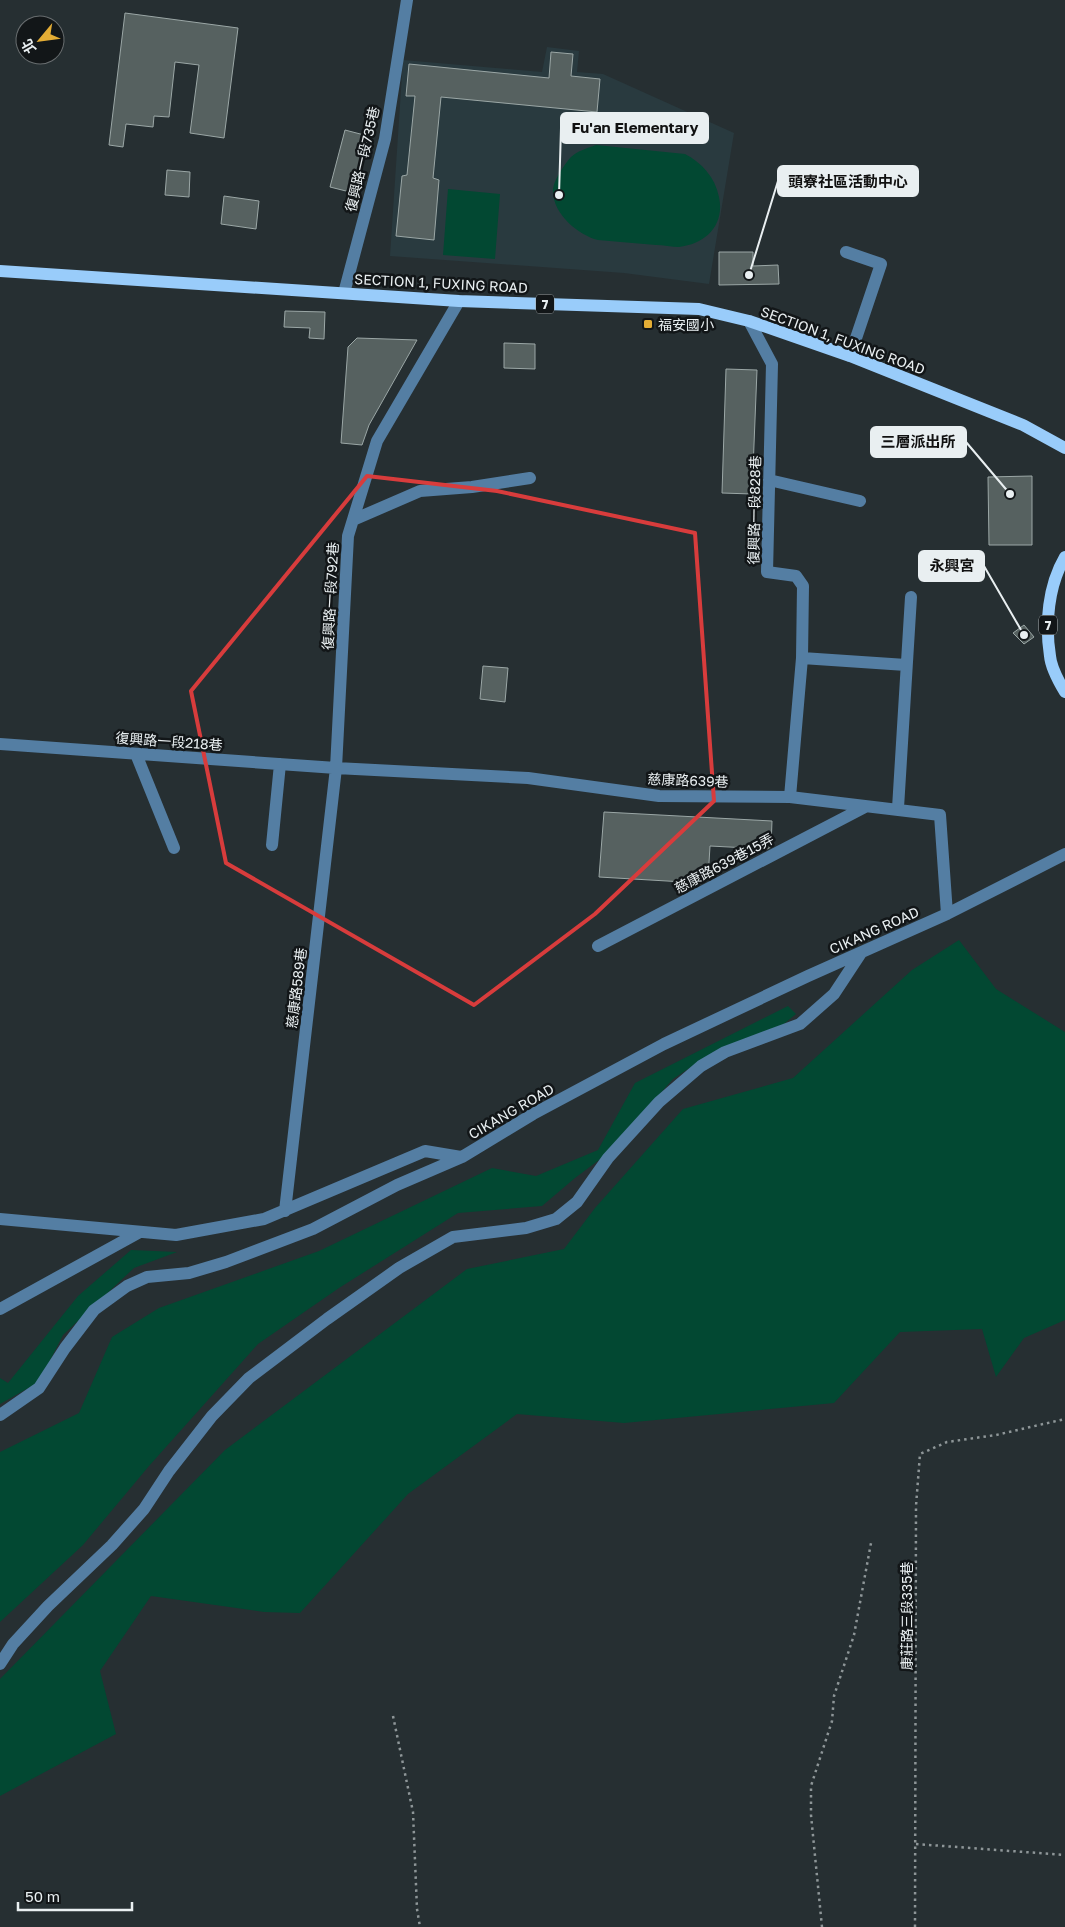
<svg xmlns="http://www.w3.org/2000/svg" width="1065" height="1927" font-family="'Golos Text','Noto Sans TC',sans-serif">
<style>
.built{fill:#293a3f}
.green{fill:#024832}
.building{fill:#566160;stroke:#9ba7a6}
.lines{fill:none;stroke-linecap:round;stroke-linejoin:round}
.path{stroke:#8e9698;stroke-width:2.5;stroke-dasharray:2.5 4;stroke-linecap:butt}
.minor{stroke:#547ea3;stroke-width:12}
.major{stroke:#99ccfa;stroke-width:12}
.marked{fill:none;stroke:#d83c3c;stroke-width:4;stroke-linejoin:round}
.poi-dot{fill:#e4ad35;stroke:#121618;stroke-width:2}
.labels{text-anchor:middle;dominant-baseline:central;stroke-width:5;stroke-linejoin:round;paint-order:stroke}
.shield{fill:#121618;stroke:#a8aeb0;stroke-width:1}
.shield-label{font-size:12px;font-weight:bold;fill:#e9eff1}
.street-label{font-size:14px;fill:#e9eff1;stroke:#121618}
.poi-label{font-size:14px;fill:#e9eff1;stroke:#121618;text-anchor:start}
.leader{fill:none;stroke:#e9eff1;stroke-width:2}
.callout-dot{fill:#e9eff1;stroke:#121618;stroke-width:2}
.callout{fill:#e9eff1;stroke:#e9eff1;stroke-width:2}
.callout-label{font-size:15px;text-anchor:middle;font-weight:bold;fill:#111}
</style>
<rect width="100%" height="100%" fill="#262f32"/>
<path class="built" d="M547,47l32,4 -2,21 26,2 131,59 -25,151 -85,-11 -234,-17 13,-196 139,12z"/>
<path class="green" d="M596,145l89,9c17,9 30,23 34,43 6,28 -13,47 -40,50 -7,0 -16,-2 -23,-2 -20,-2 -39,-3 -58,-5 -20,-5 -45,-26 -45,-49 0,-10 11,-26 18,-34 6,-6 17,-9 25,-12z
M448,189l52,5 -5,65 -52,-4z
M959,940l37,49 69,43v288l-41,18 -28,39 -14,-48 -82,3 -66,71 -210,20 -107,-9 -109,80 -108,119 -36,-1 -113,-16 -51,75 16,63 -116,62v-117l225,-229 242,-181 97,-20 31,-41 88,-99 110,-31 119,-108z
M788,1006l8,8 -17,14 -64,23 -42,28 -66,75 -32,24 -33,28 -84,7 -119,75 -81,56 -109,122 -66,79 -83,77v-170l79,-39 33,-76 47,-29 160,-57 173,-83 44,8 62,-26 37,-67z
M131,1250l46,2 -43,16 -71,67 -24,47 -39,22v-26l8,5 70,-87z"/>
<path class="building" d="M125,13l113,15 -14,110 -34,-5 9,-68 -24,-3 -6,55 -15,-1 -1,11 -27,-3 -3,23 -14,-2z
M551,52l22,2 -2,22 29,3 -3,33 -156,-15 -8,81 6,2 -5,60 -38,-4 6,-60 5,-1 8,-79h-9l3,-32 140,14z
M345,130l23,6 -14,57 -24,-6z
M167,170l23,2 -1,25 -24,-2z
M224,196l35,5 -3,28 -35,-5z
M719,252h34v14l25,-1 1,19 -60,1z
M285,311l40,1 -1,27 -15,-1 1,-10 -26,-1z
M357,338l60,2 -48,85 -7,20 -21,-2 7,-96z
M504,343l31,1v25l-31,-1z
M726,369l31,1 -5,124 -30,-1z
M1032,476v69h-43l-1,-68z
M1024,625l10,12 -10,7 -11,-11z
M483,666l25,2 -3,34 -25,-3z
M604,812l168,9 -1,26 -4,2 -57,-3 -2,33 -7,4 -102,-6z"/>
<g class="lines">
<path class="path" d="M393,1716l20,96 4,97 3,18
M916,1844l149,11
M822,1927l-11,-112v-29l21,-65 2,-25 20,-61 17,-92
M915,1927l1,-421 4,-52 27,-12 49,-7 69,-16"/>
<path class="minor" d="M846,252l35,12 -31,92
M344,293l41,-154 22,-139
M749,321l23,43 -5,208 29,4 7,10 -1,72 -12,139
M769,480l91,21
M353,520l67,-29 52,-4 58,-9
M802,658l104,7
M0,744l336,24 192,10 131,18 131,1 150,18 7,99
M136,754l38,94
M898,808l13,-211
M272,845l8,-81
M598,946l267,-139
M285,1211l51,-443 12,-232 29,-95 82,-140
M0,1219l176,16 88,-16 161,-68 36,6
M0,1309l138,-76
M0,1415l39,-27 26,-40 29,-38 33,-24 20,-9 42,-4 37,-11 87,-33 84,-44 65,-28 71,-43 131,-70 144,-68 139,-62 118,-60
M0,1664l13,-20 35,-38 64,-61 32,-36 25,-38 43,-55 37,-38 78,-59 72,-51 54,-31 73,-9 30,-9 21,-17 31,-44 51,-56 42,-36 24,-14 75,-28 34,-30 27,-41"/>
<path class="major" d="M0,271l459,30 240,8 50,12 101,35 173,69 42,23
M1065,557c-17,29 -20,67 -15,99 1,12 9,26 15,36"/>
</g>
<path class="marked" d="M367,476l130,15 198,42 19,268 -119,113 -121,91 -248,-142 -35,-172z"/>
<rect class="poi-dot" x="643" y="319" width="10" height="10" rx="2.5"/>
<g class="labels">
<g class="shield">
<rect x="536" y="294.5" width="18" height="19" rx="4"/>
<rect x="1039" y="615.5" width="18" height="19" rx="4"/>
</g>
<g class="shield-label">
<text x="545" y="304">7</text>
<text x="1048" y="625">7</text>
</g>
<g class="street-label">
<text transform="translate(362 159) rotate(-77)">復興路一段735巷</text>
<text transform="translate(441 283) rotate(3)">SECTION 1, FUXING ROAD</text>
<text transform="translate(843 340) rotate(20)">SECTION 1, FUXING ROAD</text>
<text transform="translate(754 510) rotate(-89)">復興路一段828巷</text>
<text transform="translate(330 596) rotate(-87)">復興路一段792巷</text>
<text transform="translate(169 741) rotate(4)">復興路一段218巷</text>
<text transform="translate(688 780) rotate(2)">慈康路639巷</text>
<text transform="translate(724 863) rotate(-28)">慈康路639巷15弄</text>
<text transform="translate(874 930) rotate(-24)">CIKANG ROAD</text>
<text transform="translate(296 988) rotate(-83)">慈康路589巷</text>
<text transform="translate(511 1111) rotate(-30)">CIKANG ROAD</text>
<text transform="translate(906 1616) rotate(-90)">康莊路三段335巷</text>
</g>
<g class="poi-label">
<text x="658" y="324">福安國小</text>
</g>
</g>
<path class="leader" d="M559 195L561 128M749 275L778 181M1010 494L966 442M1024 635L984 566"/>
<g class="callout-dot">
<circle cx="559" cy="195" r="5"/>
<circle cx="749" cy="275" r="5"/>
<circle cx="1010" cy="494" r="5"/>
<circle cx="1024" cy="635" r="5"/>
</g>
<g class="callout">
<rect x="561" y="113" width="147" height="30" rx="5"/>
<rect x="778" y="166" width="140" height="30" rx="5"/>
<rect x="871" y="427" width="95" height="30" rx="5"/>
<rect x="919" y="551" width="65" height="30" rx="5"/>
</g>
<g class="callout-label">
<text x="635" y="133">Fu'an Elementary</text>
<text x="848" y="187">頭寮社區活動中心</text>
<text x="918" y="447">三層派出所</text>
<text x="952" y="571">永興宮</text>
</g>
<g transform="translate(40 40) rotate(241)"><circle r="24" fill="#121618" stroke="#686d6f"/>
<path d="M0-4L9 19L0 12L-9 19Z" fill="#e4ad35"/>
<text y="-8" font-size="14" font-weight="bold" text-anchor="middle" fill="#e9eff1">北</text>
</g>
<path d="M18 1902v8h114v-8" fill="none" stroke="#e9eff1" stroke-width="2.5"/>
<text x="25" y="1902" font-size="15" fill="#e9eff1" stroke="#121618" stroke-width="4" paint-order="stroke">50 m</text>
</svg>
